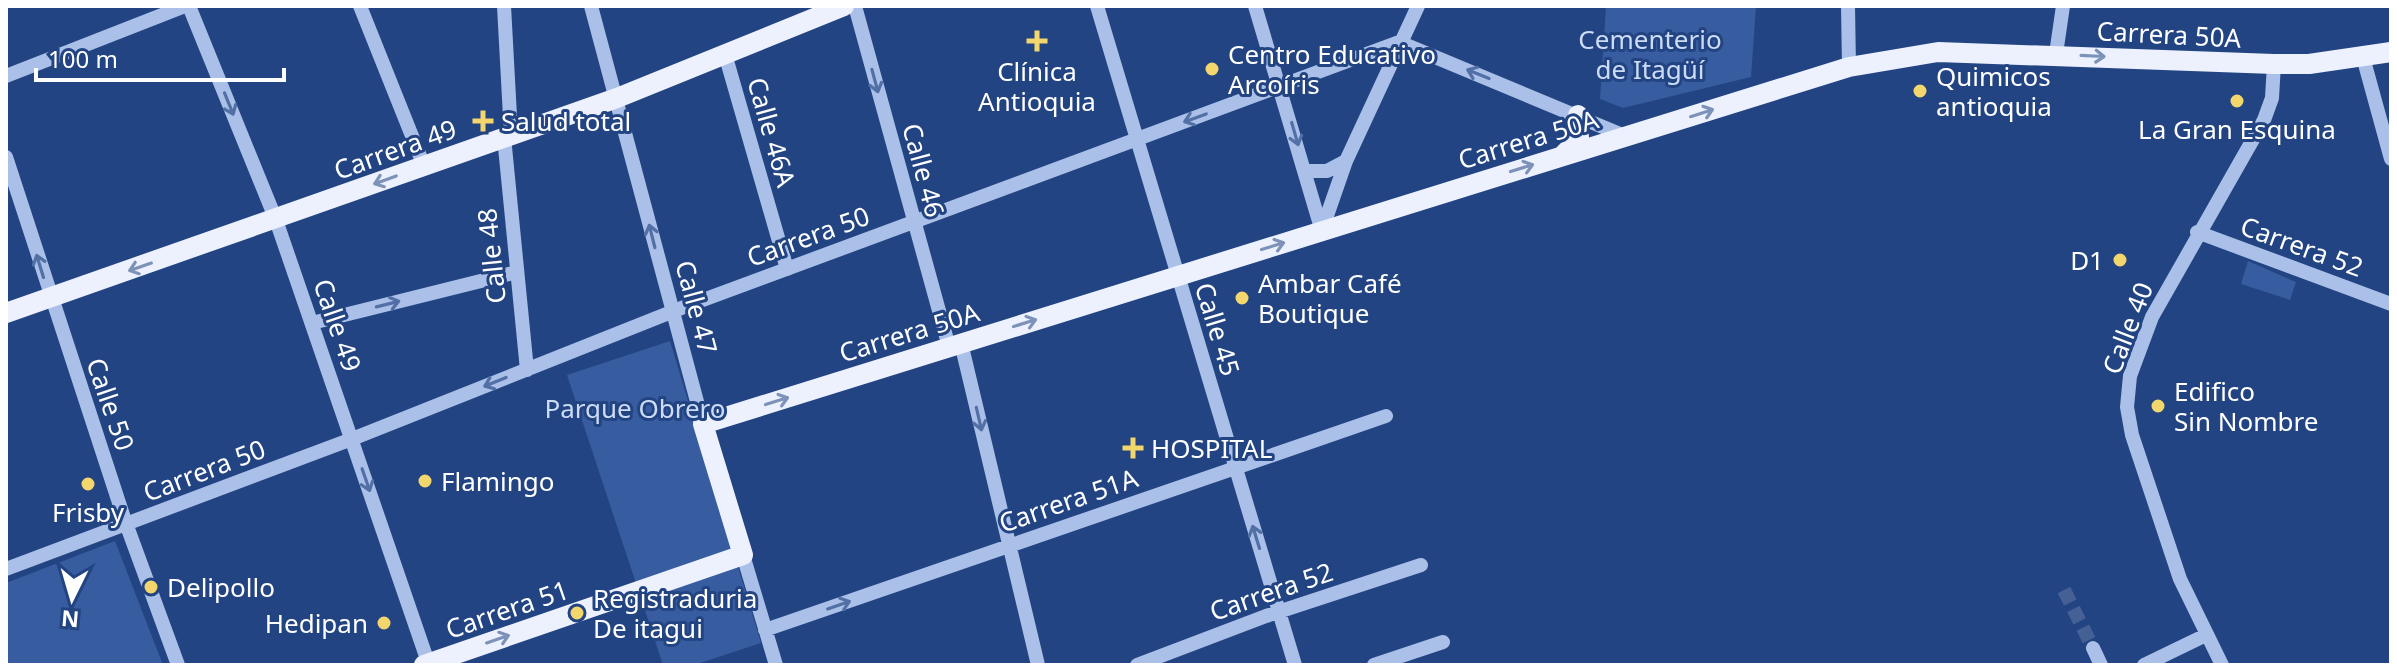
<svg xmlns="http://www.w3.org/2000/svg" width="2397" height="671" font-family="'Noto Sans',sans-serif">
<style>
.green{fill:#375c9f}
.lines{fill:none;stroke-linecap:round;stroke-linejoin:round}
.minor-tunnel{stroke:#446095;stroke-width:14;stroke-dasharray:14 7;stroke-linecap:butt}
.minor{stroke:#aac0e8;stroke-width:14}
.major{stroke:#ecf1fd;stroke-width:20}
.oneway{stroke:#7d92b9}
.oneway2{stroke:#526fa6}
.poi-dot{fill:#f3d76c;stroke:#234482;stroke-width:3}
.labels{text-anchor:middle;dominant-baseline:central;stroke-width:6;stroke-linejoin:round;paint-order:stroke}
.street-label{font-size:26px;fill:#fff;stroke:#234482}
.park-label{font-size:26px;fill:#cddcf6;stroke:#234482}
.poi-label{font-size:26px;fill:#fff;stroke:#234482;text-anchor:start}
</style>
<rect width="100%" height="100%" fill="#234482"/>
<path class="green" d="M1606,6h150l-5,71 -128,31 -23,-9z
M2248,261l48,21 -6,18 -49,-16z
M670,341l91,302 -67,22h-31l-96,-290z
M115,541l48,124h-157v-82z"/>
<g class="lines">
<path class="minor-tunnel" d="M2064,590l29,58"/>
<path class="minor" d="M189,6l87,214 153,445
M360,6l64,160
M504,6l7,129
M591,6l112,418
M855,6l94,341
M1097,6l198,659
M1255,6l66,222
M1848,6l1,61
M725,54l62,215
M2056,54l7,-48
M2363,57l28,102
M6,76l179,-70
M504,137l23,233
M6,157l118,361 54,147
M1306,171h21l19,-10
M1322,230l24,-69 72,-155
M2197,232l194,72
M312,323l205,-51
M961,343l77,322
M743,555l33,110
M6,569l346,-130 332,-132 715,-265 228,95
M765,630l621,-214
M2093,648l8,17
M1137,665l129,-49 155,-51
M1374,665l69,-23
M2144,665l62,-30
M2222,665l-42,-86 -48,-144 -5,-28 3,-31 22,-59 112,-197 8,-22 2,-34"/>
<path class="major" d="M1563,155l16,-16 -1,-24
M6,313l611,-215 227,-92
M424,665l319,-110 -40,-131 1146,-357 89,-15 336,12h35l82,-12"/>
</g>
<defs><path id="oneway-shaft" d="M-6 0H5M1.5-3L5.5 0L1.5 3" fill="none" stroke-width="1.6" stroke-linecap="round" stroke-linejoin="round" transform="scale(2)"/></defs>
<g class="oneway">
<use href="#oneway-shaft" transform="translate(2093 56) rotate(3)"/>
<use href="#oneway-shaft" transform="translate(1702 113) rotate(-18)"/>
<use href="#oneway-shaft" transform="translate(1522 168) rotate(-17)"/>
<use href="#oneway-shaft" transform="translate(385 180) rotate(160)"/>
<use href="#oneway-shaft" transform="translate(1273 246) rotate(-17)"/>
<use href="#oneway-shaft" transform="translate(140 267) rotate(161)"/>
<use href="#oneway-shaft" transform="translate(1025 323) rotate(-17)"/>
<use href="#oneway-shaft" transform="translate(777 401) rotate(-17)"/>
<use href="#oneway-shaft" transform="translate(498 639) rotate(-19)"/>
</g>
<g class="oneway2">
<use href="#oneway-shaft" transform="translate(1478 74) rotate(-158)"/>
<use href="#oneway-shaft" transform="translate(875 81) rotate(75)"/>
<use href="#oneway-shaft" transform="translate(229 104) rotate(68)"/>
<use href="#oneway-shaft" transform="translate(1195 118) rotate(160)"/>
<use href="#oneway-shaft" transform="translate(1295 134) rotate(74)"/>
<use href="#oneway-shaft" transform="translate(652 236) rotate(-104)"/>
<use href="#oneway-shaft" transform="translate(40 266) rotate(-107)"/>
<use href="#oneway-shaft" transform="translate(388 304) rotate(-14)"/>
<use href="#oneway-shaft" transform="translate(495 382) rotate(158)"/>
<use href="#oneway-shaft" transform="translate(979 419) rotate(77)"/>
<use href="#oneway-shaft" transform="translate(366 480) rotate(71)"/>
<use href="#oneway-shaft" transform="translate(1256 537) rotate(-107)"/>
<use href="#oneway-shaft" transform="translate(839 605) rotate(-19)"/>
</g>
<g class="poi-dot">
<path d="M1033 29h8v8h8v8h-8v8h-8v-8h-8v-8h8z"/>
<circle cx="1212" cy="69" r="8"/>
<circle cx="1920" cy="91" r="8"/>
<circle cx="2237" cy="101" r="8"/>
<path d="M479 109h8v8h8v8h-8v8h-8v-8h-8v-8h8z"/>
<circle cx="2120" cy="260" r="8"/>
<circle cx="1242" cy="298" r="8"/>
<circle cx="2158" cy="406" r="8"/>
<path d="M1129 436h8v8h8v8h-8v8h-8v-8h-8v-8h8z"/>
<circle cx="425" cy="481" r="8"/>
<circle cx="88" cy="484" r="8"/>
<circle cx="151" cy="587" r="8"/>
<circle cx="577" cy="613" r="8"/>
<circle cx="384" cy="623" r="8"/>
</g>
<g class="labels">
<g class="street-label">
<text transform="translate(2169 34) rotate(3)">Carrera 50A</text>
<text transform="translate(772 132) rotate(74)">Calle 46A</text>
<text transform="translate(1528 139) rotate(-17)">Carrera 50A</text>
<text transform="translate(395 149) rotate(-20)">Carrera 49</text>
<text transform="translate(924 170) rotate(75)">Calle 46</text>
<text transform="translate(808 236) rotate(-20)">Carrera 50</text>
<text transform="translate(2302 246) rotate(20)">Carrera 52</text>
<text transform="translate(491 256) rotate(-96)">Calle 48</text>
<text transform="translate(697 307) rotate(75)">Calle 47</text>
<text transform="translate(338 325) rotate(71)">Calle 49</text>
<text transform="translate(2127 328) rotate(-69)">Calle 40</text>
<text transform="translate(1218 329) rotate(73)">Calle 45</text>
<text transform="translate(909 332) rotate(-17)">Carrera 50A</text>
<text transform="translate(111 404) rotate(71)">Calle 50</text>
<text transform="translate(204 470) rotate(-21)">Carrera 50</text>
<text transform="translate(1068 500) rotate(-19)">Carrera 51A</text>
<text transform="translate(1271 591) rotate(-19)">Carrera 52</text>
<text transform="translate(507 609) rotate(-19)">Carrera 51</text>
</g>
<g class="park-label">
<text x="1650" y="39">Cementerio<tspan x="1650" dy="30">de Itagüí</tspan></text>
<text x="635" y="408">Parque Obrero</text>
</g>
<g class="poi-label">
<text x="1228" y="54">Centro Educativo<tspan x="1228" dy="30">Arcoíris</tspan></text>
<text x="1037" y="71" text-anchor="middle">Clínica<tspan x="1037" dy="30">Antioquia</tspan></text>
<text x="1936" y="76">Quimicos<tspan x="1936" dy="30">antioquia</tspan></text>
<text x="501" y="121">Salud total</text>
<text x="2237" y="129" text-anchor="middle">La Gran Esquina</text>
<text x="2104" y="260" text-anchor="end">D1</text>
<text x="1258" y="283">Ambar Café<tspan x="1258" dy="30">Boutique</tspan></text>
<text x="2174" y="391">Edifico<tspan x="2174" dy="30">Sin Nombre</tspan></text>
<text x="1151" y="448">HOSPITAL</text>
<text x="441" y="481">Flamingo</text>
<text x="88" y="512" text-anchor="middle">Frisby</text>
<text x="167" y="587">Delipollo</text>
<text x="593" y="598">Registraduria<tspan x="593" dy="30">De itagui</tspan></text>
<text x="368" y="623" text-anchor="end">Hedipan</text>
</g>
</g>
<rect width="2397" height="671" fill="none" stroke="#ffffff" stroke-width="16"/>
<g transform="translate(72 599) rotate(185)" stroke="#234482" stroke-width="6" paint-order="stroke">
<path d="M0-6L14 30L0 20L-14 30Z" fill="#ffffff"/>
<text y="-12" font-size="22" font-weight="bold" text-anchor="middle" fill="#ffffff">N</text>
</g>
<path d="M36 68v12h248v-12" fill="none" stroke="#ffffff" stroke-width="4"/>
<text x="48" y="68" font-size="24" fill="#ffffff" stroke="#234482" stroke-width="6" paint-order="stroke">100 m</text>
</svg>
